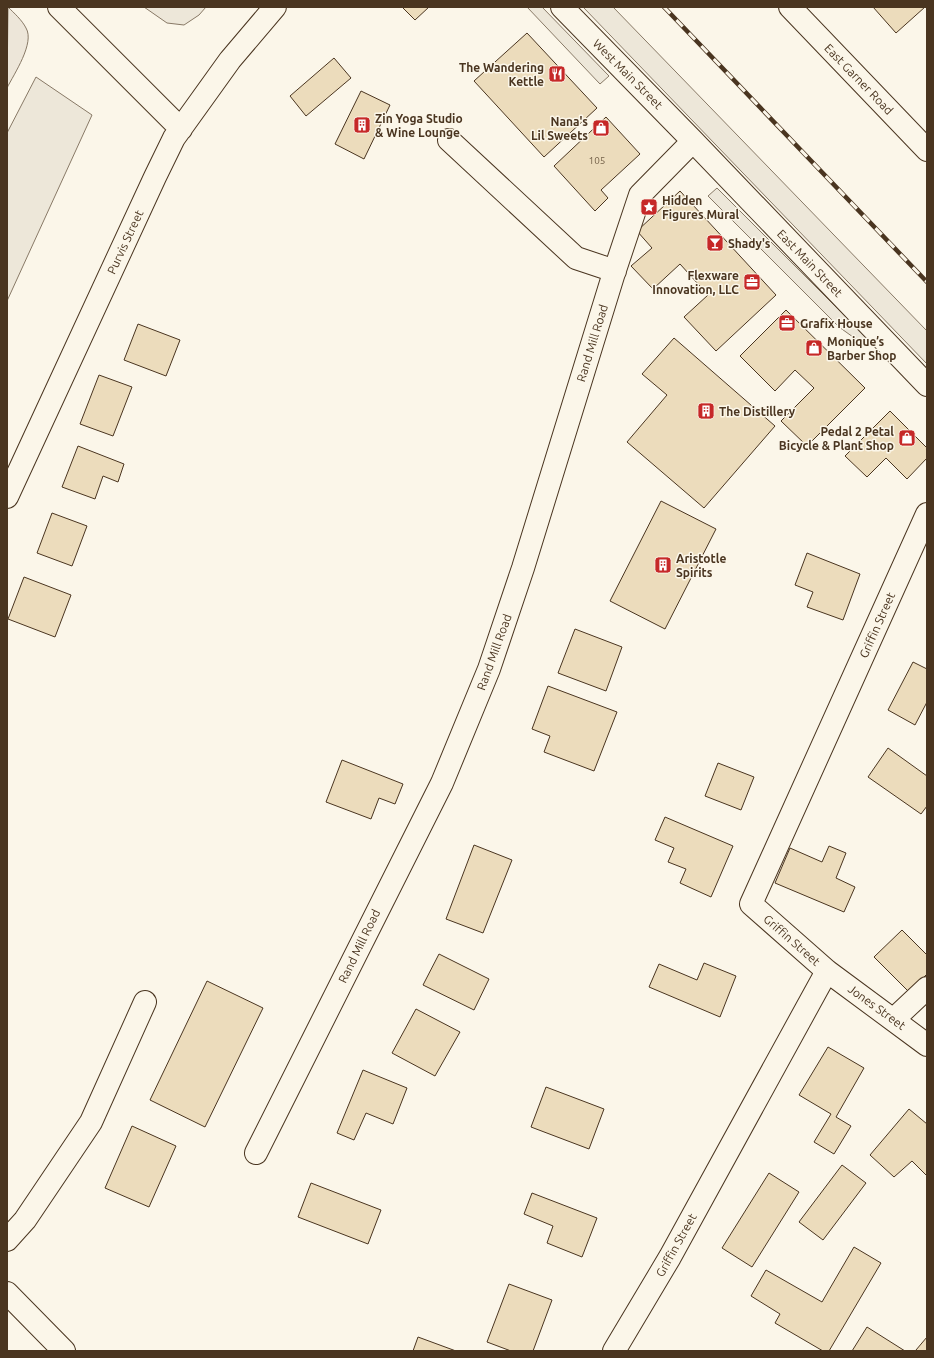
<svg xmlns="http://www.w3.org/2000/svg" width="934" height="1358" font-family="Ubuntu,sans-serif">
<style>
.green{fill:#ede6d9;stroke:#887966}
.parking{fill:#ede7d9;stroke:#887966}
.building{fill:#ecdcbc;stroke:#4a3520}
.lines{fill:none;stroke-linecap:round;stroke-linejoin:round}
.minor-casing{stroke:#4a3520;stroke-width:24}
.major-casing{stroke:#4a3520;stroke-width:24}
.minor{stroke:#fbf6e9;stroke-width:22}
.major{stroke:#fbf6e9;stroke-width:22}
.rail-casing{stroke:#4a3520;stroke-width:4.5}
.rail{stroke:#fbf6e9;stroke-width:3;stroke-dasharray:9;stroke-linecap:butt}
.labels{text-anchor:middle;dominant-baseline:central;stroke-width:3;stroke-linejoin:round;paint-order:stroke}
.number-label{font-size:10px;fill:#725f47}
.poi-label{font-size:12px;font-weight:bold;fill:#4a3520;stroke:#fbf6e9;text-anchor:start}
.street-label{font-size:12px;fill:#4a3520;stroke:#fbf6e9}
</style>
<rect width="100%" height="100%" fill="#fbf6e9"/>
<path class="green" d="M8,7c6,6 14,13 18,21 9,15 -12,46 -19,60z"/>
<path class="parking" d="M144,7h62l-7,8 -15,10 -17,-2z
M527,7h15l67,69 -9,8z
M583,7h30l314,324v33z
M36,77l56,38 -85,186v-168z
M717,188l149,149 -6,5 -21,-15 -131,-131z"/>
<path class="building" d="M402,7h27l-14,13z
M873,7h52l-29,26z
M527,33l70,75 -53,49 -70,-76z
M334,58l17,20 -45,38 -16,-20z
M361,91l29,14 -26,54 -29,-15z
M606,117l34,37 -39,36 7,8 -13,13 -41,-45z
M680,191l96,104 -60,56 -32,-34 24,-22 -28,-31 -27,25 -22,-23 21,-18 -15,-17z
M786,310l79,78 -58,58 -26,-25 33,-33 -19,-18 -20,21 -35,-35z
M138,324l42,16 -14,36 -42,-16z
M674,338l101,88 -71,82 -77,-66 40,-47 -25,-21z
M99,375l33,12 -19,49 -33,-12z
M890,411l37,37v10l-20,21 -21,-21 -19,19 -22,-21z
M78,446l46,18 -6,18 -15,-6 -8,23 -33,-12z
M661,501l55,28 -51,100 -55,-28z
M52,513l35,13 -15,40 -35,-13z
M807,553l53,21 -17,46 -36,-13 6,-15 -18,-7z
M24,577l47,18 -16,42 -47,-18z
M575,629l47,18 -16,44 -48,-18z
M913,662l14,7v33l-12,23 -27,-15z
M548,686l69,26 -23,59 -50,-19 6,-16 -18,-7z
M888,748l39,28v30l-6,8 -53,-37z
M342,760l61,24 -8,20 -16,-6 -8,21 -45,-17z
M718,763l36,14 -13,33 -36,-14z
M665,817l68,29 -22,51 -31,-14 6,-14 -18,-7 6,-14 -19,-8z
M474,845l38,15 -29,73 -37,-14z
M829,846l17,7 -10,25 19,9 -11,25 -69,-29 15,-35 32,14z
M902,930l25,25v19l-18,18 -35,-35z
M439,954l50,25 -15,31 -51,-25z
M704,963l32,13 -16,41 -71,-30 10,-23 38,16z
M207,981l56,27 -58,119 -55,-27z
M416,1009l44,23 -25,44 -43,-23z
M828,1047l36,21 -28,49 15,9 -17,28 -20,-12 17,-28 -32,-19z
M363,1070l44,18 -14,36 -27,-11 -12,27 -17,-7z
M546,1087l58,22 -15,40 -58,-22z
M909,1109l18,15v52l-15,-15 -18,16 -24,-22z
M132,1126l44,20 -27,61 -44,-19z
M842,1165l24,18 -43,57 -24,-18z
M769,1173l30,19 -47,75 -30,-19z
M311,1183l70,27 -13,34 -70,-27z
M532,1193l65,25 -15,39 -35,-14 6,-17 -29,-12z
M854,1247l27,16 -52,88h-6l-48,-28 5,-9 -29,-18 15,-26 56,32z
M509,1284l43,16 -19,51h-22l-24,-9z
M867,1327l38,24h-53z
M418,1337l38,14h-43z
M927,1337v14h-10l-1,-1z"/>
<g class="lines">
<g class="minor-casing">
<path id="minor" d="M59,7l122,122
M562,7l131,134 234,244
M449,140l127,118 39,13
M7,497l148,-320 19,-39 56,-78 45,-53
M927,514l-176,390 76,67 100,74
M894,1019l33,-31
M256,1153l186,-370 47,-114 34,-101 90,-292 27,-81 53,-54
M7,1240l18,-20 66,-98 54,-120
M614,1351l56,-94 157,-286"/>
</g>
<g class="major-casing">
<path id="major" d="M790,7l137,143
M7,1293l57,58"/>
</g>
<use href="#minor" class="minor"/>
<use href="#major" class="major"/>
<g class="rail-casing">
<path id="rail" d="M664,7l263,275"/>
</g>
<use href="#rail" class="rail"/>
</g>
<defs>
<g id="restaurant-square" transform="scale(0.9)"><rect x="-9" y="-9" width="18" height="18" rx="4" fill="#c62828" stroke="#fbf6e9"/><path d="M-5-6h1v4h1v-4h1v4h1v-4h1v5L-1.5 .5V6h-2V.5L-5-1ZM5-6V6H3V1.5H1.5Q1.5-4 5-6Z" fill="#fff"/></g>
<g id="building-square" transform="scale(0.9)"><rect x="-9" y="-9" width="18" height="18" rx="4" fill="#c62828" stroke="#fbf6e9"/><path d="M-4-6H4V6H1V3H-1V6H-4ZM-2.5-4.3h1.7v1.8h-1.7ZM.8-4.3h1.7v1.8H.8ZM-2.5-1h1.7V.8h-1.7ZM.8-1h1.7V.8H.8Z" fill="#fff"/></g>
<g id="shop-square" transform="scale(0.9)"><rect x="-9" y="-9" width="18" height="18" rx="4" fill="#c62828" stroke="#fbf6e9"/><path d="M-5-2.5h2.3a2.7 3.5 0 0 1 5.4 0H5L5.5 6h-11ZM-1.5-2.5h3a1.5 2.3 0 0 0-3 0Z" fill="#fff"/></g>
<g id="sight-square" transform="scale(0.9)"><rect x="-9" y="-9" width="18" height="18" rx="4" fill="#c62828" stroke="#fbf6e9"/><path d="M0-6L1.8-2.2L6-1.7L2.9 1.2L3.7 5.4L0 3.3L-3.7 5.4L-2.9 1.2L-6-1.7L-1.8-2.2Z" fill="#fff"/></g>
<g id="bar-square" transform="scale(0.9)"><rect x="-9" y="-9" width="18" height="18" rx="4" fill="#c62828" stroke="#fbf6e9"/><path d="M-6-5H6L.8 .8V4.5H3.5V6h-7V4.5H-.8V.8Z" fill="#fff"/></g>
<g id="office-square" transform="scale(0.9)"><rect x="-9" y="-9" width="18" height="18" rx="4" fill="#c62828" stroke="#fbf6e9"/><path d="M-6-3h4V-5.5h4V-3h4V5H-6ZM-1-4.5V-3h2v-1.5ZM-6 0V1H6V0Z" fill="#fff"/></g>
</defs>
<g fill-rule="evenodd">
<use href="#restaurant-square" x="557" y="74"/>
<use href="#building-square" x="362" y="125"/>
<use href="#shop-square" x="601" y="128"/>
<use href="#sight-square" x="649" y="207"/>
<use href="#bar-square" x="715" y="243"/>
<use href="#office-square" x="752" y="282"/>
<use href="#office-square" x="787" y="323"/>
<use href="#shop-square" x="814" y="348"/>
<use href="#building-square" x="706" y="411"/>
<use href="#shop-square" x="907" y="438"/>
<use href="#building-square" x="663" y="565"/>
</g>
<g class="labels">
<g class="number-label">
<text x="597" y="160">105</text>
</g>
<g class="poi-label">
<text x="544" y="67" text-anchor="end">The Wandering<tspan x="544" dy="14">Kettle</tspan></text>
<text x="375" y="118">Zin Yoga Studio<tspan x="375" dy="14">&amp; Wine Lounge</tspan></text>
<text x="588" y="121" text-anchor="end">Nana's<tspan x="588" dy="14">Lil Sweets</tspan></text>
<text x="662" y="200">Hidden<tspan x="662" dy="14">Figures Mural</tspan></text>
<text x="728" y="243">Shady's</text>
<text x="739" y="275" text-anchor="end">Flexware<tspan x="739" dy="14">Innovation, LLC</tspan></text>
<text x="800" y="323">Grafix House</text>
<text x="827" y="341">Monique’s<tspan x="827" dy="14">Barber Shop</tspan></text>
<text x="719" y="411">The Distillery</text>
<text x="894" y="431" text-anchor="end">Pedal 2 Petal<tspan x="894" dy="14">Bicycle &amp; Plant Shop</tspan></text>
<text x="676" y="558">Aristotle<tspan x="676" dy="14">Spirits</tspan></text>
</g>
<g class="street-label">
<text transform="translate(628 74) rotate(45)">West Main Street</text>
<text transform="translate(859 79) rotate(46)">East Garner Road</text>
<text transform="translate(125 242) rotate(-65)">Purvis Street</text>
<text transform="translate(810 263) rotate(46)">East Main Street</text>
<text transform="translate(592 343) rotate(-73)">Rand Mill Road</text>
<text transform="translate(877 625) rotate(-66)">Griffin Street</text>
<text transform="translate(494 652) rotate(-70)">Rand Mill Road</text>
<text transform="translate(792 940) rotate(41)">Griffin Street</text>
<text transform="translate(359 946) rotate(-64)">Rand Mill Road</text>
<text transform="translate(877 1007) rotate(36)">Jones Street</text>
<text transform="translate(676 1245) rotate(-61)">Griffin Street</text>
</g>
</g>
<rect width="934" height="1358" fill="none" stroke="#4a3520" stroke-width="16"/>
</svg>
